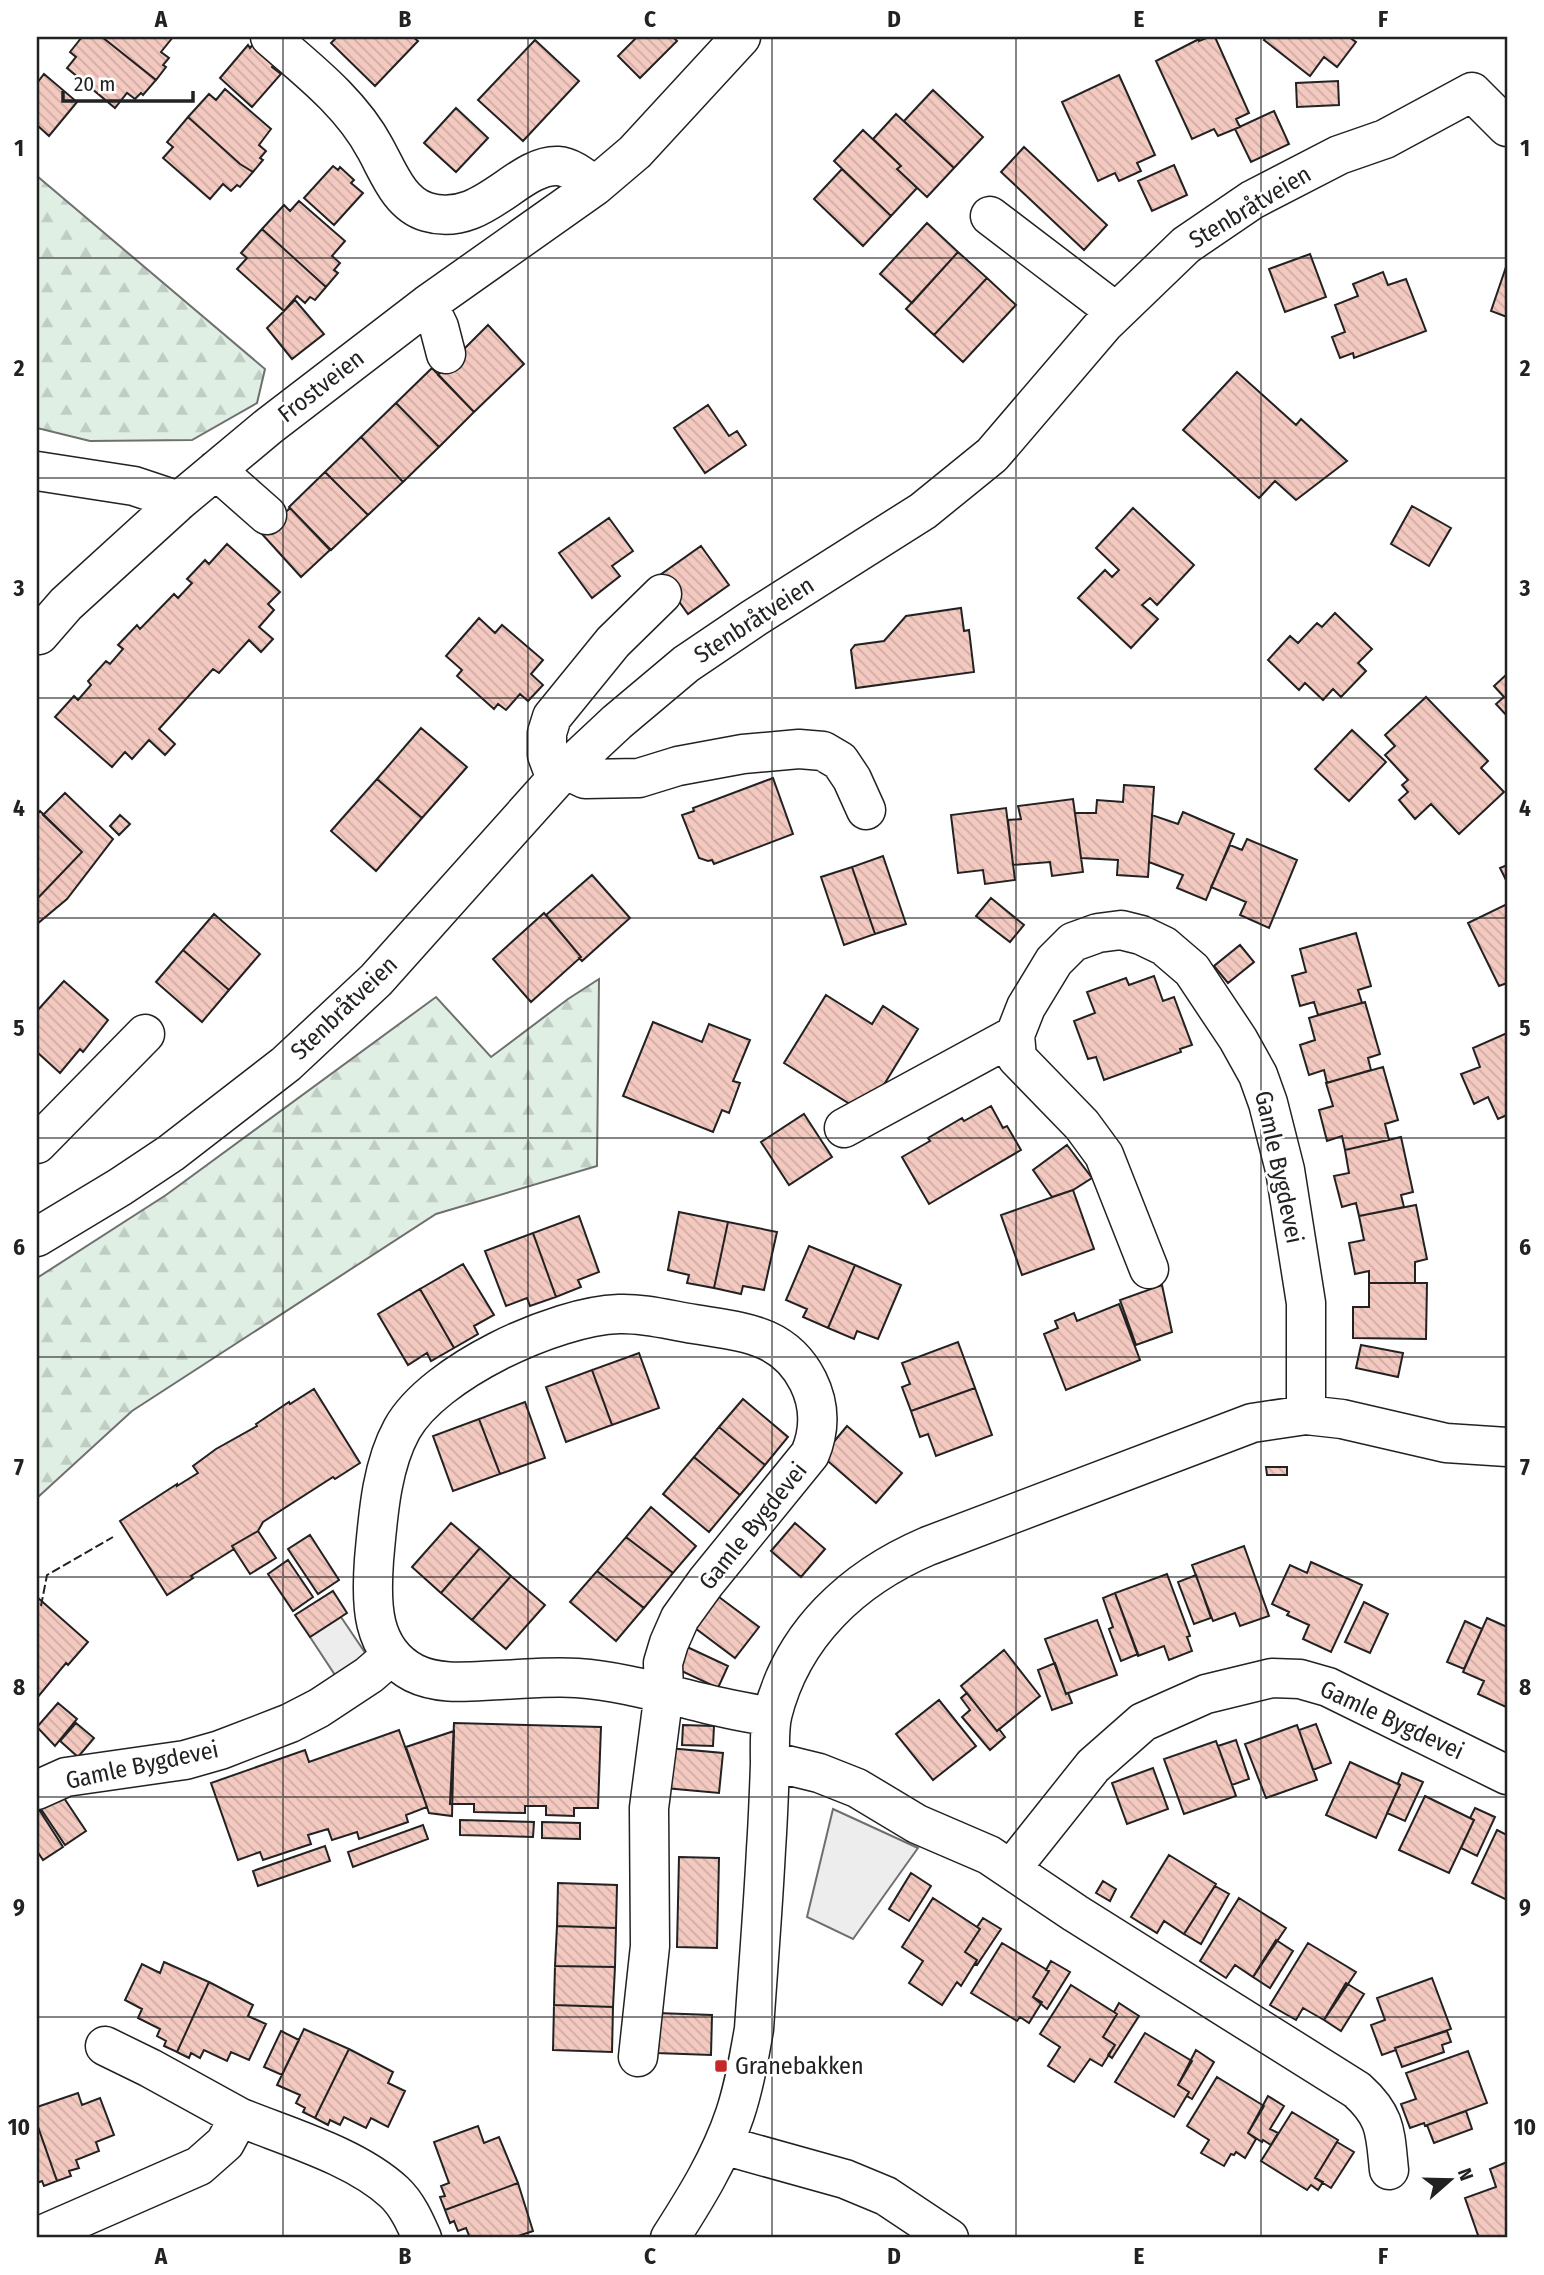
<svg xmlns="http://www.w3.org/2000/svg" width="1544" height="2275" font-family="'Fira Sans Condensed',sans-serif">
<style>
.forest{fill:url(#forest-firs);stroke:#6f6f6f;stroke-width:2}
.parking{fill:#ededed;stroke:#6f6f6f;stroke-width:2}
.building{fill:url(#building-back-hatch);stroke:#222;stroke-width:2}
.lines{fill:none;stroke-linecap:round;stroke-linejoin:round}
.minor-casing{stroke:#222;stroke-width:41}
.minor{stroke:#fff;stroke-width:38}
.fence{stroke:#222;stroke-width:2;stroke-dasharray:9 3.5;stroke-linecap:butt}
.grid{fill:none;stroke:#222;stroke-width:2;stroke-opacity:0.55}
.poi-dot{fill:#c62828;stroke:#fff;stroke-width:2.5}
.labels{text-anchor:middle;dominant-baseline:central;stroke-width:5;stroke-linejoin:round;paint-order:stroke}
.street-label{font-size:24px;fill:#222;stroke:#fff}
.poi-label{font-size:24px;fill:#222;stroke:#fff;text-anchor:start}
.neatline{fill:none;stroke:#222;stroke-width:2.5}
.grid-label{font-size:23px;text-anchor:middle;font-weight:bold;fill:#222}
</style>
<defs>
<pattern id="forest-firs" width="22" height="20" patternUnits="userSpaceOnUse" patternTransform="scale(1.75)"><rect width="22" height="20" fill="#e0efe3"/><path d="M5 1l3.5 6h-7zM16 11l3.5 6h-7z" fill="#c0cdc2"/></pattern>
<pattern id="building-back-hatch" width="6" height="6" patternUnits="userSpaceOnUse" patternTransform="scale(1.75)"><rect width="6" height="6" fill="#f3c9c0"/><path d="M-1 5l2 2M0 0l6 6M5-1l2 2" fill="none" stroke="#d0aca5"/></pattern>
</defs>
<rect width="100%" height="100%" fill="#fff"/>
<path class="forest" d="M37,176l228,193 -8,34 -65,37 -102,1 -53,-13z
M599,979l-2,187 -161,48 -304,197 -95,87v-220l129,-83 270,-198 55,60 77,-58z"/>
<path class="parking" d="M341,1617l29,43 -31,21 -29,-44z
M833,1809l85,39 -65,91 -46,-22z"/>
<path class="building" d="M82,37h20l54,43 -13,15 -2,-2 -6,6 -8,-6 -12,15 -48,-40 9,-11 -6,-5z
M102,37h71l-12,15 8,6 -6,7 3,2 -10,13z
M337,37h76l5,4 -43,45 -44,-43z
M637,37h36l4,4 -37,37 -22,-22z
M1209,37h6l34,76 -13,6 4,8 -22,9 -4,-7 -22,10 -36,-78 43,-22v2z
M1266,37h83l7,5 -19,25 -13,-10 -14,19 -46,-36z
M535,40l44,41 -56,60 -45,-41z
M256,41l22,19 -6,7 9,7 -29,33 -32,-29 28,-33 2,3z
M44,74l33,28 -28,34 -12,-11v-42z
M1119,75l36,80 -18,8 4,8 -22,10 -4,-8 -17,8 -36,-79z
M1338,81l1,24 -42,2 -1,-24z
M225,89l46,40 -12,16 7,6 -6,7 3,2 -10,12 -13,-8 -52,-47 21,-23 7,6z
M933,90l50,47 -29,31 -50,-47z
M456,108l32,30 -32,34 -32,-29z
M1274,111l15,33 -38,18 -16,-33z
M896,114l58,54 -27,29 -30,-28 4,-3 -28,-27z
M188,117l52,47 13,8 -13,15 -3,-2 -6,6 -8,-7 -13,15 -47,-41 10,-11 -6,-5z
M863,130l38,36 -4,3 20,19 -26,28 -57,-55z
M1024,147l83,78 -23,25 -83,-78z
M1174,165l13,30 -35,16 -14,-30z
M333,166l5,4 2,-3 14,13 -3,3 12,10 -29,32 -30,-27z
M842,169l49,47 -28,30 -49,-47z
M299,201l46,40 -13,15 8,7 -6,7 4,3 -12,14 -64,-58 22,-24 6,6z
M927,223l31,29 -46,51 -32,-29z
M262,229l64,58 -11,13 -5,-3 -5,6 -8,-7 -13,15 -47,-42 10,-11 -6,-5z
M958,252l29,26 -53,57 -28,-26z
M1310,254l16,43 -41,15 -16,-43z
M1507,264v53l-16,-6z
M1383,272l5,13 18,-6 20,52 -72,27 -1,-5 -13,5 -8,-21 13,-5 -10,-27 23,-9 -5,-12z
M987,278l29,27 -53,57 -29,-27z
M295,300l29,34 -32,25 -25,-31z
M488,325l36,39 -50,48 -36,-37z
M432,368l42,44 -35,35 -43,-44z
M1237,372l59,53 5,-6 46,42 -51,39 -21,-19 -16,17 -76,-68z
M396,403l43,44 -36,35 -42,-45z
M708,405l21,31 8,-5 9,14 -41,28 -31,-45z
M361,437l42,45 -35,33 -43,-43z
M325,472l43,43 -37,35 -42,-43z
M1412,506l39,22 -22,38 -38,-22z
M290,508l40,42 -29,27 -39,-43z
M1133,508l61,57 -37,40 -7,-7 -8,7 16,14 -27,29 -53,-50 27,-28 7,7 7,-7 -23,-22z
M609,518l24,33 -21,15 8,10 -28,22 -33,-45z
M227,544l53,48 -12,12 6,6 -15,17 14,12 -12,13 -12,-12 -30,33 -6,-4 -54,60 16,15 -10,11 -16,-15 -17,19 -7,-7 -13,15 -57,-50 19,-21 4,4 13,-15 -3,-4 18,-20 4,3 13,-15 -5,-4 19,-20 3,4 34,-35 4,4 14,-15 -5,-4 18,-19 4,4z
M701,546l28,39 -41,29 -28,-39z
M961,608l3,23 5,-1 5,42 -118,16 -5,-38 4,-5 29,-4 22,-25z
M1335,613l37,36 -14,14 8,8 -25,26 -8,-8 -10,11 -18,-17 -6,7 -31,-30 22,-24 8,7 19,-20 5,4z
M479,618l16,15 7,-8 41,35 -12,14 12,11 -15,16 -8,-7 -14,16 -8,-6 -4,5 -37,-33 5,-6 -16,-14z
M1507,674v42l-11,-12 8,-7 -10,-11z
M1426,697l62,64 -7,7 23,24 -45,42 -28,-30 -16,15 -16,-19 9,-8 -6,-7 6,-5 -23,-25 10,-9 -10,-11z
M421,728l46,39 -45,51 -45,-39z
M1352,730l34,32 -37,39 -34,-32z
M773,778l20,56 -79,30 -2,-4 -4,1 -9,-3 -17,-43 12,-4 -1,-3z
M377,779l45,39 -46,53 -45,-40z
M1124,785l30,2 -6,90 -31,-2 1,-15 -37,-2 -6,-45h21l1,-13 26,2z
M65,793l48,46 -46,60 -30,25v-25l45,-47 -39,-37z
M1073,799l10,73 -31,4 -2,-14 -37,3 -5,-45 13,-1 -3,-13z
M1006,808l9,72 -30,4 -2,-14 -25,3 -7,-58z
M40,811l42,41 -45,47v-84z
M1183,812l51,22 -28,66 -29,-12 6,-13 -34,-13 3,-47 26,9z
M120,815l10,9 -11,11 -9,-9z
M1247,839l50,21 -28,68 -29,-13 6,-13 -35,-15 19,-42 12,5z
M883,856l23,68 -31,10 -23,-67z
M1507,865v17l-7,-14z
M852,867l23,67 -31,11 -23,-68z
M592,875l38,43 -48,43 -3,-3 2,-1 -35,-42z
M991,898l33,27 -14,17 -34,-26z
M1507,904v79l-8,3 -31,-63z
M544,913l37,44 -50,45 -38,-43z
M214,914l46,40 -31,36 -46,-40z
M1356,933l15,53 -13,4 4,13 -44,12 -4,-13 -14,4 -8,-30 14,-4 -6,-23z
M1240,945l14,17 -26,21 -14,-17z
M183,950l46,40 -27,32 -46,-40z
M1154,976l9,25 11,-4 18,48 -12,4 1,3 -77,28 -8,-23 -8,2 -14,-38 21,-8 -8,-21 39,-14 3,7z
M64,981l44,39 -25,32 -3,-3 -20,24 -23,-21v-41z
M826,995l46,29 11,-18 35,23 -52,85 -82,-51z
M1365,1002l15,52 -12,4 3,12 -44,13 -3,-13 -15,5 -9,-30 15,-5 -6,-22z
M653,1022l49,20 7,-18 41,16 -17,41 7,2 -11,30 -7,-3 -9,22 -90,-36z
M1507,1033v82l-9,4 -10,-22 -14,7 -13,-30 19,-7 -7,-19z
M1383,1067l15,53 -13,4 4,16 -44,10 -3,-14 -15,5 -8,-31 14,-4 -7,-23z
M991,1106l12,22 4,-2 14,24 -92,54 -27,-47 28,-16 -2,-3 34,-20 2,3z
M804,1114l28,43 -43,28 -28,-43z
M1401,1137l12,55 -12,3 3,12 -45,9 -3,-13 -14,4 -8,-31 15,-3 -4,-23z
M1067,1145l25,33 -19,12 -21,7 -19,-27z
M1073,1190l21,59 -72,26 -21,-60z
M1416,1205l11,54 -12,3v21h-46v-12l-14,3 -6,-31 15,-3 -5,-24z
M679,1212l49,10 -14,66 -27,-5 2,-8 -21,-5z
M579,1216l20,56 -21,8 3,7 -25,10 -23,-64z
M728,1222l49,10 -13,58 -21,-4 -2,8 -27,-6z
M533,1233l23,64 -26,9 -3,-8 -21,8 -21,-55z
M809,1246l46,19 -27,63 -25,-11 4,-8 -21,-9z
M463,1264l31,51 -20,11 4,8 -24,14 -34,-59z
M855,1265l46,20 -23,54 -21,-8 -3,8 -26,-11z
M1369,1283h58l-1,56 -73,-1v-31h16z
M1162,1285l10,47 -36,13 -16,-45z
M420,1289l34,59 -23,13 -4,-8 -19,12 -30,-51z
M1119,1304l21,56 -74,30 -22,-56 14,-6 -3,-7 19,-8 3,8z
M958,1342l17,46 -64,23 -9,-24 8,-3 -8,-21z
M1361,1345l42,8 -5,24 -42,-9z
M639,1353l20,55 -47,17 -20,-55z
M592,1370l20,55 -46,17 -20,-55z
M975,1388l17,47 -56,21 -8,-22 -8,3 -9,-26z
M314,1389l46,74 -25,16 -2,-2 -70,45 -5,9 -26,15 2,3 -43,27 2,2 -26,17 -47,-74 57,-37v2l21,-13 -5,-7 23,-17 41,-23 -1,-2 33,-22 1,2z
M743,1399l45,38 -23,28 -46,-38z
M525,1402l20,56 -45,16 -21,-55z
M479,1419l21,55 -47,17 -20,-55z
M847,1426l55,47 -26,30 -54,-47z
M719,1427l46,38 -25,30 -46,-38z
M694,1457l46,38 -31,37 -46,-38z
M1266,1467h21v8h-20z
M651,1507l45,39 -23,27 -47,-36z
M451,1523l29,25 -39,45 -29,-26z
M795,1523l30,26 -24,28 -30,-26z
M258,1531l18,27 -26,16 -18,-28z
M310,1535l29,45 -21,14 -30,-45z
M626,1537l47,36 -29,35 -47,-37z
M1244,1546l25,70 -29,10 -5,-13 -22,8 -21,-56z
M480,1548l31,28 -39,44 -31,-27z
M288,1560l25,37 -20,14 -25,-37z
M1311,1562l51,23 -31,67 -28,-13 6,-14 -22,-10 2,-3 -17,-8 18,-39 17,8z
M597,1571l47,37 -28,33 -46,-39z
M1167,1574l23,62 -3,1 5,14 -23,9 -5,-14 -26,10 -23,-63z
M1196,1575l15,43 -17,6 -16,-42z
M511,1576l34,29 -39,44 -34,-29z
M333,1591l14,22 -37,24 -15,-22z
M1115,1593l23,61 -17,7 -12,-32 4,-2 -10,-29z
M715,1594l44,33 -24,31 -44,-33z
M37,1597l51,45 -20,23 -2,-2 -29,35z
M1364,1602l24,12 -18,39 -25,-11z
M1487,1618l20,9 -1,80 -28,-13 6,-13 -21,-9z
M1097,1620l20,55 -51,19 -21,-55z
M1465,1621l17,8 -18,40 -17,-7z
M685,1646l43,20 -10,22 -43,-20z
M1004,1650l36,46 -43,35 -36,-45z
M1055,1663l11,31 2,-1 4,10 -20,7 -14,-40z
M967,1693l30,38 2,-2 6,8 -15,13 -28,-33 8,-7 -9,-12z
M939,1700l37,46 -43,34 -37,-46z
M58,1703l19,16 -22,27 -18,-19z
M76,1723l18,15 -16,19 -18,-16z
M454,1723l147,4 -3,81h-24v8l-28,-1v-9h-21v7l-51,-1v-8h-24z
M1316,1724l15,39 -18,7 -14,-40z
M683,1725l31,1 -1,20 -31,-1z
M1297,1725l20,55 -51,18 -21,-54z
M399,1730l28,77 -21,8 2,7 -49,17 -2,-7 -25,8 -4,-11 -20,6 3,9 -48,16 -3,-8 -22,8 -27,-77 94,-33 4,12z
M454,1731l-2,85 -23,-3 -23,-66z
M1236,1740l13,39 -17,6 -14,-39z
M1216,1741l20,55 -52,18 -20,-55z
M668,1748l55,5 -4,40 -54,-5z
M1350,1762l50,23 -24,53 -50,-23z
M1153,1768l15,41 -41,15 -15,-41z
M1402,1773l21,9 -18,39 -18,-8 13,-28 -2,-2z
M60,1792l26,39 -21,14 -26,-39z
M1425,1796l49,24 -25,53 -50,-23z
M38,1808l25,39 -20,13 -6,-9z
M1475,1808l20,9 -18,39 -16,-8 13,-28 -4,-2z
M460,1820l74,2 -1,15 -73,-2z
M542,1822l38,1v16l-38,-1z
M423,1825l5,14 -75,28 -5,-15z
M1497,1830l10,5v65l-35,-17z
M325,1846l5,15 -72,25 -5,-15z
M1169,1855l47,29 -32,50 -20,-13 -7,12 -26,-16z
M679,1857l40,1 -2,90 -40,-1z
M911,1873l20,13 -22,35 -20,-12z
M1103,1881l13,8 -6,12 -14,-8z
M558,1883l59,2 -1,43 -59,-2z
M1215,1886l14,8 -28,50 -17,-10z
M933,1898l47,31 -15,23 12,8 -16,26 -4,-4 -15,23 -33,-22 14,-22 -21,-14z
M1239,1898l47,30 -33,49 -18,-12 -9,13 -26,-17z
M983,1918l18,11 -24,36 -2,-1 2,-4 -12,-8 15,-23 -3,-2z
M557,1926l59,2 -1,39 -60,-1z
M1276,1940l17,11 -23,37 -17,-11z
M1002,1943l47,28 -16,26 9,5 -13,21 -9,-6 -3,4 -46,-28z
M1308,1943l48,29 -32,48 -21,-12 -7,12 -26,-15z
M1051,1961l19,11 -23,37 -14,-12 16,-26 -3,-1z
M164,1962l45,20 -32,70 -13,-6 2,-5 -9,-5 3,-7 -22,-11 4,-9 -17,-9 17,-36 18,9z
M555,1966l60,1 -2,40 -59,-2z
M1432,1978l19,51 -56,19 1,2 -14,5 -11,-30 14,-5 -8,-22z
M209,1982l44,23 -5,11 18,8 -17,36 -18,-8 -4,9 -23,-11 -4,8 -9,-5 -2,5 -12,-6z
M1346,1983l18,11 -23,37 -17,-11z
M1071,1985l46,29 -14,23 12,8 -13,21 -12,-7 -16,23 -26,-16 12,-19 -20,-13z
M1119,2003l20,13 -27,42 -4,-3 7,-10 -12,-8 14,-23 -3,-2z
M554,2005l59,2 -1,45 -59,-2z
M657,2013l55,2 -1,40 -55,-2z
M304,2029l45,20 -34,69 -12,-6 2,-4 -9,-5 4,-8 -23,-10z
M281,2031l18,9 -17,35 -18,-8z
M1447,2031l4,11 -9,3 2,7 -42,15 -7,-19z
M1145,2033l47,28 -14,24 11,7 -15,25 -59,-35z
M349,2049l44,23 -5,11 17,8 -17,36 -17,-9 -5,10 -22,-11 -4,8 -10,-5 -2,5 -13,-7z
M1196,2050l18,12 -22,37 -5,-3 2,-4 -11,-7z
M1468,2051l19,52 -62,23 -1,-3 -14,5 -9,-24 15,-5 -10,-26z
M1217,2077l47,29 -16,27 8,6 -11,19 -9,-6 -2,3 -3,-1 -7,12 -23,-13 8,-13 -22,-14z
M78,2093l4,12 18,-7 14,37 -18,7 3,9 -23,9 3,8 -10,3 2,5 -14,5 -20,-57v-17z
M1268,2096l16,10 -14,23 8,4 -7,12 -8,-5 -1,2 -14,-9z
M1466,2111l6,18 -38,14 -7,-18z
M1292,2112l46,28 -23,38 8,4 -5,8 -7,-5 -4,5 -46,-29z
M37,2124l20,57 -13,5 -2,-5 -5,2z
M478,2126l6,17 15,-6 19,46 -73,27 -5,-13 5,-1 -4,-10 8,-3 -15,-41z
M1337,2142l17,10 -23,36 -16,-10z
M1507,2162v76h-28l-14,-40 31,-11 -6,-18z
M518,2183l15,48 -15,5 1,2h-49l-4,-10 -8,3 -4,-10 -4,2 -5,-13z"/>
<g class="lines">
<g class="minor-casing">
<path id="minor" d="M270,37c38,33 81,66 105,111 13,23 24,56 52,64 56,17 90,-48 131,-46 14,1 26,12 37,20
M990,216l126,96
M428,304l11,23 7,27
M216,470l51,45
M37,471l97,15 45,15
M39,635l27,-31 113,-103 90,-75 159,-122 167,-118 40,-34 106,-115
M566,770l19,9 54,-1 39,-12 65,-12 56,-5 24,2 17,10 12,18 14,31
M556,779l-9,-24v-22l5,-16 61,-75 49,-48
M844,1128l171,-93
M37,1144l108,-110
M37,1237l83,-50 51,-34 115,-89 90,-84 180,-201 61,-57 69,-58 68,-46 169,-107 69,-56 113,-132 81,-78 66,-45 87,-45 46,-16 87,-47 35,35
M1149,1269l-45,-114 -22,-30 -65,-67 -2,-23 11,-28 28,-46 19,-19 25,-9 23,-3 20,5 23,11 28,24 46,69 20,36 10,28 17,67 21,133v112
M770,1761l49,12 38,15 60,36 72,31 86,58 282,177c30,27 28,43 32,80
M37,1790l29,-13 119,-17 35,-10 70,-27 29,-15 50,-33 22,-19
M1011,1869l82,-103 50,-44 63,-28 66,-16 28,1 28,8 179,88
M105,2046l45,22 89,49
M638,2057l12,-111 -1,-138 15,-116 -1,-29 6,-20 11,-25 26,-36 104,-128c10,-24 10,-49 -2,-73 -24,-48 -67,-49 -114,-57 -25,-4 -50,-11 -75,-10 -64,2 -185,58 -217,115 -21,38 -24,88 -28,131 -3,42 -4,90 40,113 26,13 58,8 87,7 25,-1 51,-4 76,-2 43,3 84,15 126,25 23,6 46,10 69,14
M723,2145l122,34 41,17 63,42
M37,2237l162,-71 26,-23 14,-26c49,20 116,39 155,75 13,12 21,30 28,46
M670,2238c25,-39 50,-79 65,-124 9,-27 14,-56 19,-85 4,-60 9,-120 12,-180 2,-28 3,-57 4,-85 0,-16 -1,-32 2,-48 20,-82 81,-138 156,-170l324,-123 54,-8 36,4 104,24 61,4"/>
</g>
<use href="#minor" class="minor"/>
<path class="fence" d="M41,1606l6,-31 66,-38"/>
</g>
<path class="grid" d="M283,37v2201M528,37v2201M772,37v2201M1016,37v2201M1261,37v2201M37,258h1470M37,478h1470M37,698h1470M37,918h1470M37,1138h1470M37,1357h1470M37,1577h1470M37,1797h1470M37,2017h1470"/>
<rect class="poi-dot" x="714" y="2059" width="14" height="14" rx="3.5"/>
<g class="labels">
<g class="street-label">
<text transform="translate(1250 207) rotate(-31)">Stenbråtveien</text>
<text transform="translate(321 386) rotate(-38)">Frostveien</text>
<text transform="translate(754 620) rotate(-33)">Stenbråtveien</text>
<text transform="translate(344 1008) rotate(-44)">Stenbråtveien</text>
<text transform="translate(1279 1167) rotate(78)">Gamle Bygdevei</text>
<text transform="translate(753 1526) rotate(-51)">Gamle Bygdevei</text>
<text transform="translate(1392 1720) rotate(25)">Gamle Bygdevei</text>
<text transform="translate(142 1765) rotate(-12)">Gamle Bygdevei</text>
</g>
<g class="poi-label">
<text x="735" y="2066">Granebakken</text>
</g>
</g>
<rect width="1544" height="2275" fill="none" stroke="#ffffff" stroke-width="77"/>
<g transform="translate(1450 2180) rotate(70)" stroke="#ffffff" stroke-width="5" paint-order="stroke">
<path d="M0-5L12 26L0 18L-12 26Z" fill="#222222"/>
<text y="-10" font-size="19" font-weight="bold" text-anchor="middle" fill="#222222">N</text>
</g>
<path d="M63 91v10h130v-10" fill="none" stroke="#222222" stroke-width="3.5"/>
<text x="74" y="91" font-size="21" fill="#222222" stroke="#ffffff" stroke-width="5" paint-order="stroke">20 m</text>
<rect x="38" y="38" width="1468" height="2198" class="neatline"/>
<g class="grid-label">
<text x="161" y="27">A</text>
<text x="405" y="27">B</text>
<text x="650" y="27">C</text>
<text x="894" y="27">D</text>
<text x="1139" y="27">E</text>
<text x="1383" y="27">F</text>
<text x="19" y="156">1</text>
<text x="1525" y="156">1</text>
<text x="19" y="376">2</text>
<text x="1525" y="376">2</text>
<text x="19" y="596">3</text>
<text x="1525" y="596">3</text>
<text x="19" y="816">4</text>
<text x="1525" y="816">4</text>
<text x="19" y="1036">5</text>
<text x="1525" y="1036">5</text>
<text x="19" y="1255">6</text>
<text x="1525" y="1255">6</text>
<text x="19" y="1475">7</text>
<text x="1525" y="1475">7</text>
<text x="19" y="1695">8</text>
<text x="1525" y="1695">8</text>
<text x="19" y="1915">9</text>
<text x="1525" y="1915">9</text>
<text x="19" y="2135">10</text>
<text x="1525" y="2135">10</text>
<text x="161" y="2264">A</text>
<text x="405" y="2264">B</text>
<text x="650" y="2264">C</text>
<text x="894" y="2264">D</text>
<text x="1139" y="2264">E</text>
<text x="1383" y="2264">F</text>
</g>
</svg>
